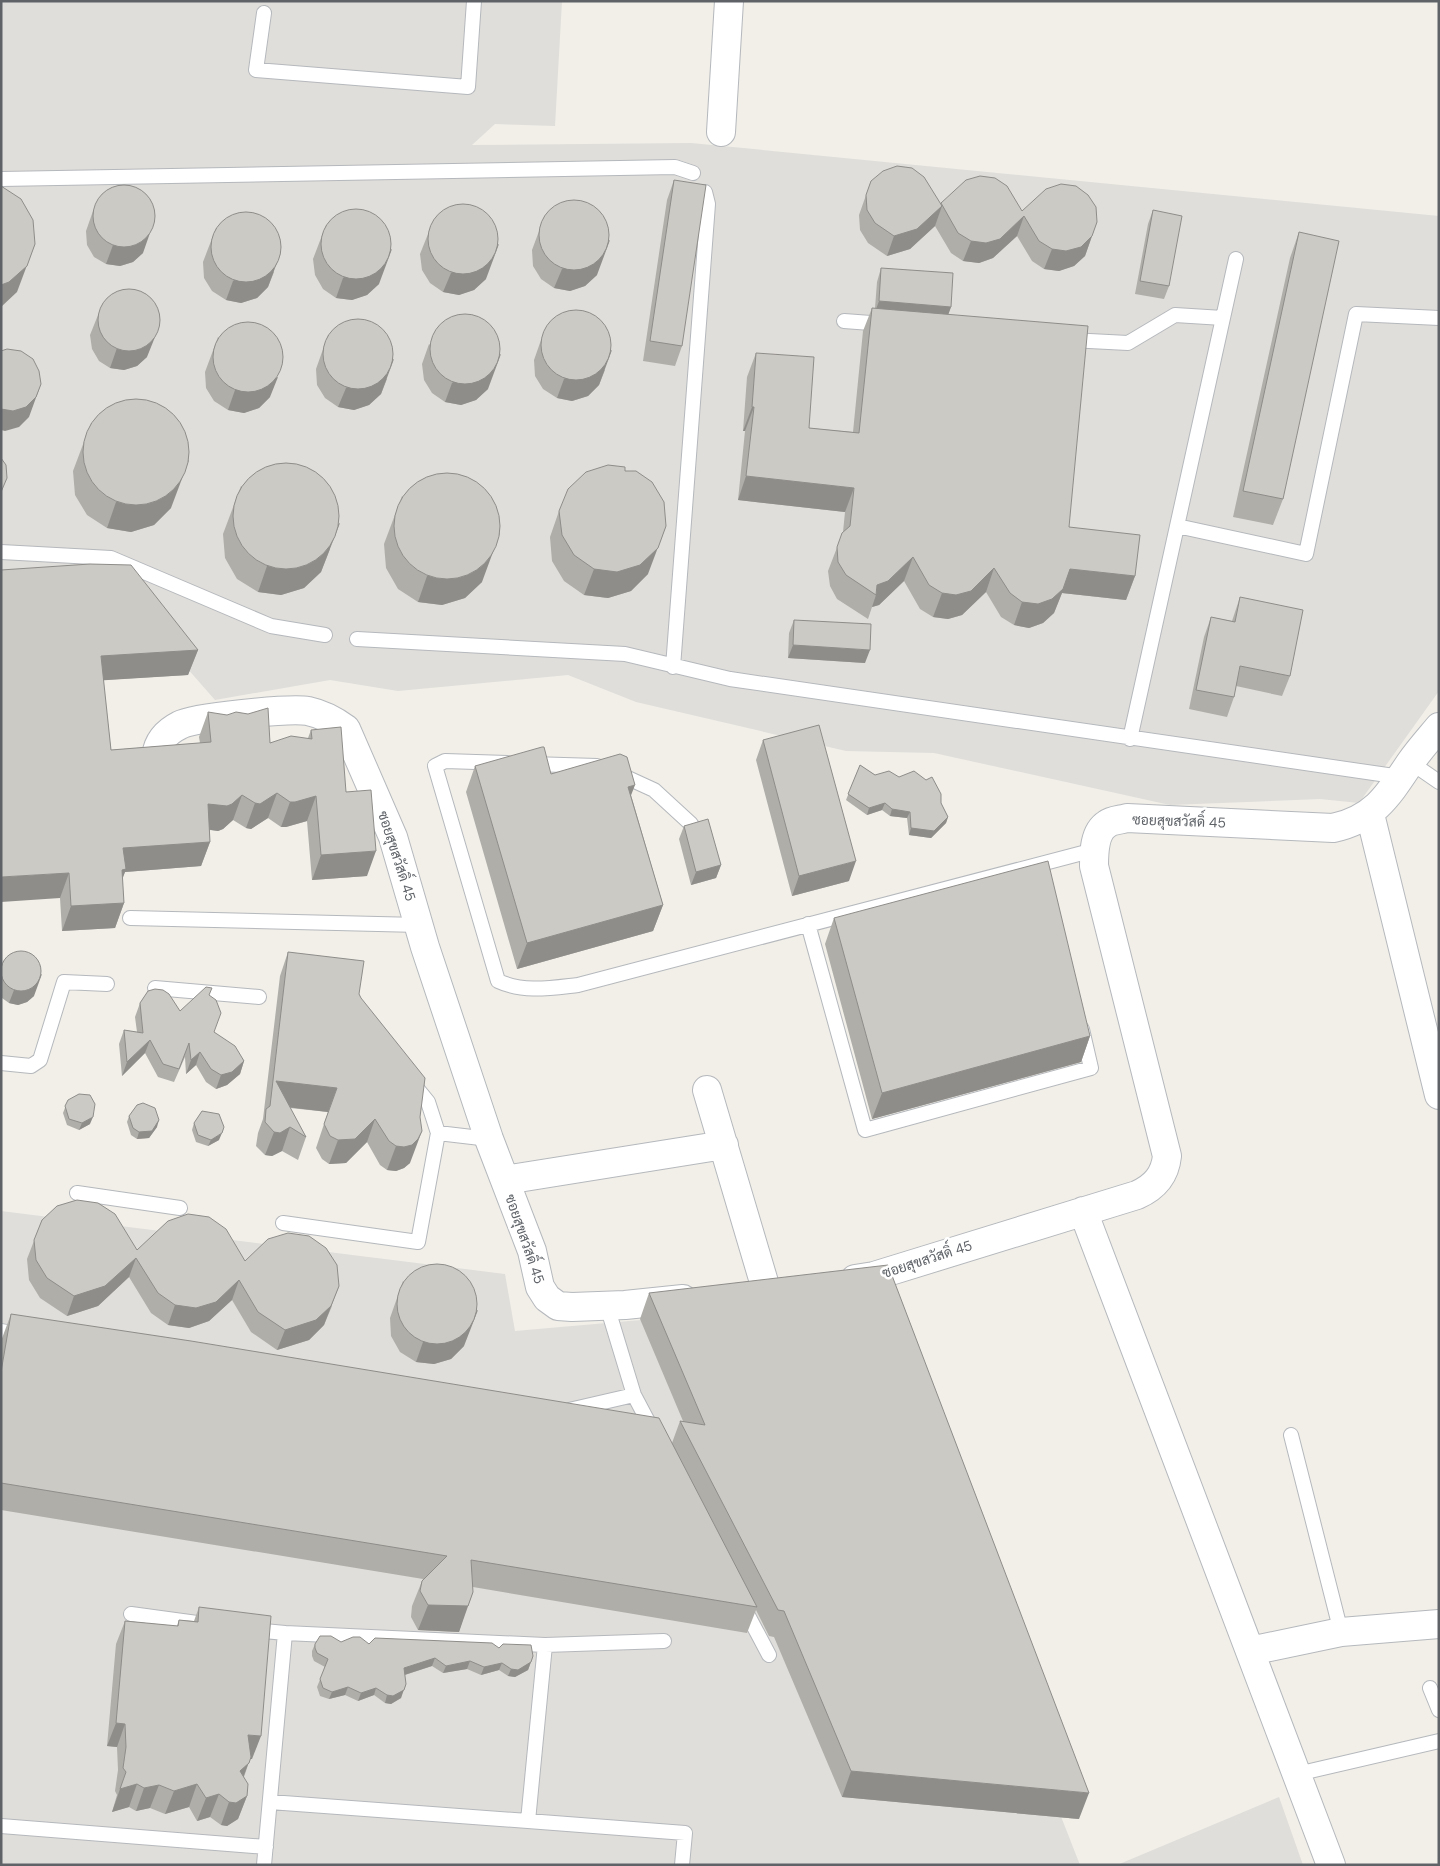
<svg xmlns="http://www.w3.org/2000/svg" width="1440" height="1866" font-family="'DM Sans',Sarabun,sans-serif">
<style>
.industrial{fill:#e0deda}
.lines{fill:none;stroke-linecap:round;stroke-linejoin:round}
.lane-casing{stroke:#b5b8bc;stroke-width:16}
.street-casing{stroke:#b5b8bc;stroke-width:30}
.lane{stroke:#fff;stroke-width:14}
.street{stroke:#fff;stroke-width:28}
.wall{fill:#afaea9}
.shaded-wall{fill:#8f8d8a}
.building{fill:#cccac5;stroke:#8f8d8a}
.labels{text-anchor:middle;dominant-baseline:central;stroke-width:5;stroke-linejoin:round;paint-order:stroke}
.street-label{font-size:14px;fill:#5f6368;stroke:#fff}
</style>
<rect width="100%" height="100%" fill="#f1efe8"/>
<path class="industrial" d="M1,1h561l-7,125 -60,-2 -23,21 219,-2 748,73v475l-80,112 -39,-4 -150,6 -236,-52 -88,-2 -210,-49 -68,-27 -170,16 -68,-11 -115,20 -115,-131 -99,3z
M1,1211l504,63 10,57 344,-30 221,564h-1079z
M1279,1797l24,68h-186z"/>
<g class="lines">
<g class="lane-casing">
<path id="lane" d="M264,13l-8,57 212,17 6,-86
M1,179l674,-12 18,6
M844,321l40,3
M1070,340l58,3 47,-28 48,3
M1177,526l129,28 50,-240 83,4
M1,552l110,6 160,68 54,9
M357,639l268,15 105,25 671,98
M673,667l35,-463 -3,-12
M1130,739l106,-480
M1410,762l29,20
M507,763l-62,-2 -10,5 63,215c26,12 53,7 80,4l516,-135
M531,764l66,2
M617,773l37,17 37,34
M130,918l289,7
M808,924l57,206 226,-62 -9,-39
M155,988l104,9
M1,1063l30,3 9,-6 24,-78 43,2
M411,1081l17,21 10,31
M77,1193l103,15
M283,1223l135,19 20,-109 51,6
M607,1306l27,89 19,36
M1,1331l22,4
M569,1410l65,-15
M1291,1435l50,197
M743,1606l26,49
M131,1614l66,9
M253,1630l32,3 -21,232
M545,1645l119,-4
M1430,1688l9,22
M1297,1774l142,-33
M270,1802l258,19 17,-176 -260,-12
M528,1821l157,12 -3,32
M1,1826l265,21"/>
</g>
<g class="street-casing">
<path id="street" d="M721,132l8,-131
M156,756c2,-15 10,-24 24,-31 14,-8 111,-17 128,-14 14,3 27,10 38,18l47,108 32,110 64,192 43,112 8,36 7,11 11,8 14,1 53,-2 58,-6
M1370,814l69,281
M707,1090l59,199
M505,1180l219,-35
M1083,1211l248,654
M855,1279l19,-3 263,-81c18,-8 28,-20 30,-39l-73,-290c0,-13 0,-34 13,-42 5,-4 14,-4 20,-6l206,10c41,-9 55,-32 77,-65 9,-13 19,-24 29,-36
M1250,1651l91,-19 98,-8"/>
</g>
<use href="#lane" class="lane"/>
<use href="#street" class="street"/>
</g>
<path class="wall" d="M674,180l8,166 -7,20 -32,-5 24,-161z
M871,181l70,23 81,7 75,11 -12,34 -11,10 -15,5 -15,-2 -12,-8 -15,-25 -24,22 -14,5 -16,-2 -12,-8 -16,-27 -25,23 -23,7 -19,-13 -8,-13 -1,-15z
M1153,210l16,76 -5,13 -29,-5 13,-70z
M93,211l50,42 -10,9 -13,4 -14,-2 -12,-7 -7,-12 -1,-14z
M545,215l52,60 -12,11 -15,5 -16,-3 -13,-9 -8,-13 -1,-16z
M434,219l52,60 -12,11 -15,5 -16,-3 -13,-9 -8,-13 -2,-16z
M326,225l53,59 -12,11 -15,5 -16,-2 -13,-9 -8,-14 -2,-16z
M216,228l58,44 -6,15 -11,11 -16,5 -15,-3 -14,-9 -8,-13 -1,-16z
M1299,232l-16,267 -10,26 -40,-8 57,-259z
M881,268l70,39 -3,7 121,213 66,49 -9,24 -64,-7 -8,20 -11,10 -14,5 -15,-3 -13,-8 -15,-25 -24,23 -14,4 -15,-2 -13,-8 -16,-28 -25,24 -7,2 -4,12 -31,-20 -7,-13 -2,-15 15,-39 2,-20 -107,-12 7,-69h-2l4,-54 9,-24 53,75 44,4 10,-101 9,-23h3l2,-26z
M98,315l49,42 -10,9 -13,4 -14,-2 -11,-7 -7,-12 -2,-14z
M328,335l59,44 -6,15 -12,11 -15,5 -16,-3 -13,-9 -8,-13 -1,-16z
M218,337l52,60 -11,11 -15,5 -16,-3 -14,-9 -8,-13 -1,-16z
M541,340l64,30 -6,15 -11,11 -16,5 -15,-3 -14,-9 -8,-13 -1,-16z
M429,344l59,45 -12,11 -15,5 -16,-3 -13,-9 -8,-13 -2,-16z
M91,423l80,85 -17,17 -23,7 -24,-4 -20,-13 -12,-20 -2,-24z
M625,471l23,103 -17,17 -23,7 -24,-3 -20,-14 -12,-20 -2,-24 9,-26z
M241,486l89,63 -9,23 -17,16 -23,7 -23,-3 -21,-13 -12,-21 -2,-24z
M402,496l80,86 -17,16 -23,7 -24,-3 -20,-13 -12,-21 -2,-24z
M1,570l197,80 -10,25 -85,5 8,70 89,-7 -1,-6 9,-25 62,31 38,-5 3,-8 35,62 21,84 -55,4 -5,-59 -21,6h-5l-13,-9 -17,11 -5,-1 -13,-8 -10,9 -5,2 -8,-1v12l-9,24 -76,6 -3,6 2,25 -9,25 -53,3 -2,-33z
M1240,597l50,79 -8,20 -46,-10 -2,11 -7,20 -38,-8 15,-72 7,-20 21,4z
M794,620l71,43 -77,-5 1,-25z
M763,740l86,141 -57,15 -36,-136z
M860,765l15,10 66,28 7,14 -2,6 -15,15 -22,-3 -2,-17 -17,-2 -8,-6 -15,5 -21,-15z
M475,766l76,8 80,21 32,110 -10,26 -136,38 -51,-177z
M684,826l37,39 -5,13 -25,7 -12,-46z
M834,918l256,118 -9,26 -209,57 -47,-175z
M288,952l71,42 51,169 -6,5 -8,3 -9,-1 -7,-5 -13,-23 -21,21 -17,1 -7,-5 -6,-11 12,-36 -38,-4 16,29 -8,23 -16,-9 -10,5 -7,-1 -9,-9 2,-13 5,-14 17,-143z
M1,968l33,28 -7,6 -9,3 -9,-2 -7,-5z
M209,995l5,37 30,29 -4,13 -13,11 -11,4 -10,-7 -10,-17 -10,9 -1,-17 -11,25 -16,-5 -13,-24 -23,23 -3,-32 5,-14 13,2 -2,-15 5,-14 40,8z
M68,1100l22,24 -11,6 -12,-5 -4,-12z
M129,1116l28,11 -8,11 -12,1 -6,-4 -4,-13z
M194,1123l25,17 -11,6 -12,-4 -4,-12z
M42,1220l95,30 108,11 87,45 -8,19 -15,15 -32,10 -26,-18 -19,-32 -23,21 -20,7 -21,-3 -17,-12 -22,-36 -31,29 -31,10 -27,-18 -11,-18 -2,-21z
M403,1281l61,65 -13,13 -17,5 -18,-2 -16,-10 -9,-16 -1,-18z
M649,1293l430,526 -237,-22 -68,-160 -5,-1 -13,-26 -9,23 -274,-46 -14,45 -41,-2 -7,-13 1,-11 10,-25 1,-2 -422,-69v-169l10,-27 661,129 8,-22h3l-43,-102z
M199,1607l53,152h-2l-6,18 3,19 -9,23 -11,7 -6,-1 -11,-8 -13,4 -8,-14 -24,7 -15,-6 -14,3 -7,-4 -17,5 5,-17 -2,-4 3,-21 -1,-23 -10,-1 9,-102 9,-23 52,5 2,-6 15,1z
M341,1642l28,2 130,4 34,8 -5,14 -13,7 -7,-1 -9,-6 -18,5 -14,-6 -24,4 -11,-7 -27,9 -4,23 -10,6 -6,-1 -11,-8 -16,6 -13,-6 -16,4 -9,-3 -3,-9 8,-20 -11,-6 -2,-5v-5l3,-7z"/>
<path class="shaded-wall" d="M942,206l-7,20 -25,23 -23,7 7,-20z
M1024,216l-7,20 -24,22 -14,5 -16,-2 8,-20z
M150,233l-7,20 -10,9 -13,4 -14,-2 7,-19z
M1092,236l-7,20 -11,10 -15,5 -15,-2 8,-20z
M610,240l-13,35 -12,11 -15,5 -16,-3 8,-19z
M35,244l-18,48 -16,15v-22z
M499,244l-13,35 -12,11 -15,5 -16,-3 8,-19z
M392,249l-13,35 -12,11 -15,5 -16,-2 7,-20z
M281,252l-13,35 -11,11 -16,5 -15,-3 7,-19z
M879,301l72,6 -5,14 -72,-6z
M155,337l-8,20 -10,9 -13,4 -14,-2 7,-20z
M612,350l-13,35 -11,11 -16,5 -15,-3 7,-19z
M501,354l-13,35 -12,11 -15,5 -16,-3 7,-19z
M394,359l-13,35 -12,11 -15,5 -16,-3 8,-19z
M278,377l-8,20 -11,11 -15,5 -16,-3 7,-20z
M41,384l-12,33 -10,10 -14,4 -4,-1v-21z
M752,407h2l-9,24h-2z
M189,460l-18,48 -17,17 -23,7 -24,-4 9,-26z
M746,476l108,12 -9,24 -107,-12z
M340,523l-19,49 -17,16 -23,7 -23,-3 9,-26z
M666,526l-18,48 -17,17 -23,7 -24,-3 10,-26z
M500,533l-18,49 -17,16 -23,7 -24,-3 9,-26z
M913,557l-9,24 -25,24 -7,2 4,-12 1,-10z
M994,568l-8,24 -24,23 -14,4 -15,-2 9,-24z
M1070,569l65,7 -9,24 -64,-7 -8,20 -11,10 -14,5 -15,-3 8,-23z
M793,645l77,5 -5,13 -77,-5z
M198,650l-10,25 -96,6 9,-25z
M635,785l-10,26 3,-24z
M277,793l-9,25 -17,11 -5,-1 9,-25z
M242,795l-9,25 -10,9 -5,2 -19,-3 9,-24z
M316,796l-9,25 -21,6h-5l9,-25z
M885,803l-3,7 -15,5 2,-7z
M892,809l18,3 -3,6 -17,-2z
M948,817l-2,6 -15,15 -22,-3 2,-7z
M210,842l-9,24 -76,6 -8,22 6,-46z
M376,851l-9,25 -55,4 9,-25z
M856,861l-7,20 -57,15 7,-20z
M721,865l-5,13 -25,7 5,-13z
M69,873l-9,25 -59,4v-25z
M124,903l-9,25 -53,3 9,-25z
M663,905l-10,26 -136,38 10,-26z
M42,974l-8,22 -7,6 -9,3 -9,-2 5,-13z
M1090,1036l-9,26 -209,57 10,-26z
M150,1040l-5,13 -23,23 5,-14z
M200,1052l-4,13 -10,9 5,-14z
M244,1061l-4,13 -13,11 -11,4 5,-14z
M276,1081l61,7 -9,24 -58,-7z
M93,1117l-3,7 -11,6 3,-7z
M375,1119l-8,23 -21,21 -17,1 9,-24z
M159,1120l-2,7 -8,11 -12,1 2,-7z
M290,1127l-8,24 -10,5 -7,-1 9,-23z
M422,1131l-12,32 -6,5 -8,3 -9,-1 9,-24z
M222,1133l-3,7 -11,6 3,-6z
M136,1258l-7,19 -31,29 -31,10 7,-20z
M239,1280l-7,20 -23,21 -20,7 -21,-3 7,-20z
M339,1286l-15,39 -15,15 -32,10 8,-20z
M478,1310l-14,36 -13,13 -17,5 -18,-2 7,-20z
M473,1592l-14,40 -41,-2 10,-25z
M435,1658l-3,8 -31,10 3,-8z
M470,1661l-3,8 -24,4 3,-7z
M531,1662l-3,8 -13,7 -7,-1 3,-7z
M502,1663l-3,7 -18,5 3,-8z
M406,1684l-5,14 -10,6 -6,-1 2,-8z
M348,1687l-3,8 -16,4 3,-7z
M376,1688l-2,7 -16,6 3,-8z
M116,1723l9,1 -8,23 -10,-1z
M248,1735l13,1 -9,23h-2l-10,27 -8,8z
M851,1771l238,22 -10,26 -237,-22z
M137,1784l-8,23 -17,5 8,-23z
M197,1784l-8,23 -24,7 9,-23z
M159,1785l-9,23 -14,3 8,-23z
M219,1794l-9,23 -13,4 9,-23z
M247,1796l-9,23 -11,7 -6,-1 8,-23z"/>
<path class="building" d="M897,166l15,2 12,9 18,29 -25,23 -23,7 -19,-13 -8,-13 -1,-15 5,-14 12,-10z
M980,176l15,2 12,8 15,25 24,-22 15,-5 15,2 12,9 8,12 1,15 -5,14 -11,11 -15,4 -14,-2 -13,-8 -15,-25 -24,23 -14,4 -15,-2 -13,-8 -17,-30 25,-23z
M674,180l32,5 -24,161 -32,-5z
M93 216a31 31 0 1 1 62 0a31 31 0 1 1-62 0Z
M1,186l20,13 12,21 2,24 -8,22 -18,16 -8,3z
M539 235a35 35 0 1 1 70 0a35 35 0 1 1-70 0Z
M428 239a35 35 0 1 1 70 0a35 35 0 1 1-70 0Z
M321 244a35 35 0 1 1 70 0a35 35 0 1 1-70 0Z
M1153,210l29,6 -13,70 -29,-5z
M211 247a35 35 0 1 1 70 0a35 35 0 1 1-70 0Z
M1299,232l40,9 -56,258 -40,-8z
M881,268l72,5 -2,34 -72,-6z
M98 320a31 31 0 1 1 62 0a31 31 0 1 1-62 0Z
M872,308l216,18 -19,201 71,8 -5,41 -65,-7 -7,20 -11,10 -14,5 -16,-2 -12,-9 -16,-25 -23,23 -15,4 -14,-2 -13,-8 -16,-28 -25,24 -11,4 -1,10 -30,-20 -8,-13 -1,-15 5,-14 8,-7 4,-38 -108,-12 8,-69h-2l4,-54 58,4 -5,71 50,5z
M541 345a35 35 0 1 1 70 0a35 35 0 1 1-70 0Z
M430 349a35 35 0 1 1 70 0a35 35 0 1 1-70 0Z
M323 354a35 35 0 1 1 70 0a35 35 0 1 1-70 0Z
M213 357a35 35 0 1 1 70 0a35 35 0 1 1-70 0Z
M7,349l14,2 12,8 6,12 2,13 -5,13 -10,10 -13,4 -12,-2v-58z
M83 452a53 53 0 1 1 106 0a53 53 0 1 1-106 0Z
M1,458l5,7 1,13 -6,14z
M233 516a53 53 0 1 1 106 0a53 53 0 1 1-106 0Z
M608,465l17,2v4h11l16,11 12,20 2,24 -8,22 -18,17 -23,7 -23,-3 -20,-14 -12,-20 -3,-24 9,-22 18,-17z
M394 526a53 53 0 1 1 106 0a53 53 0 1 1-106 0Z
M90,564l41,1 67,85 -97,6 10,94 100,-8 -3,-30 19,3 9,-3 12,2 20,-6 2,35 21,-7 21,3 -1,-9 30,-3 5,65 25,-2 5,61 -55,4 -5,-59 -21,6h-5l-13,-9 -17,11 -5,-1 -13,-8 -10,9 -5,2 -19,-2 2,38 -87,6 3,21 -4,1 2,33 -53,3 -2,-33 -68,4v-307z
M1240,597l63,13 -13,66 -50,-10 -6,31 -38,-7 15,-73 24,5z
M794,620l77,4 -1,26 -77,-5z
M819,725l37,136 -57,15 -36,-136z
M542,747h2l7,27 69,-20 7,3 8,28 -7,2 35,118 -136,38 -52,-177z
M860,765l15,10 14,-4 10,6 15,-6 12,9 6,-3 9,17v9l7,14 -14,14 -23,-3 -1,-16 -18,-3 -7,-6 -16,5 -21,-14z
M708,819l13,46 -25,7 -12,-46z
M1048,861l42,175 -208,57 -48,-175z
M1 971a20 20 0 1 1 40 0a20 20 0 1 1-40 0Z
M288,952l76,9 -5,33 2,4 64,80 -5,39 2,14 -4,8 -6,6 -8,2 -8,-1 -7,-5 -14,-22 -20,20 -17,1 -8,-4 -6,-12 13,-36 -61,-7 30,56 -16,-10 -10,6 -6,-1 -9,-10 1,-13 4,-3z
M206,987l6,1 -3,7 7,5 5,13 -7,19 21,14 9,15 -12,11 -11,3 -10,-6 -11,-17 -9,8 -2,-17 -10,26 -16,-5 -13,-24 -23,22 -3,-32 19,3 -3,-30 8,-12 7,-2 8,1 6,4 11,17z
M79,1094l11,1 5,9 -2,13 -11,6 -13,-4 -4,-13 3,-6z
M143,1103l12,5 4,12 -7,11 -13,1 -6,-4 -4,-12 8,-11z
M202,1111l17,3 5,13 -2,6 -11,7 -13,-5 -4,-12z
M77,1200l21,3 17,11 22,36 31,-29 20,-7 21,3 17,12 19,32 23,-22 20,-6 21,3 17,12 11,17 2,21 -8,20 -15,14 -31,10 -27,-18 -19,-32 -23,22 -20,6 -21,-3 -17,-12 -22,-35 -31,28 -31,10 -27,-18 -11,-18 -2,-20 8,-20 15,-14z
M397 1304a40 40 0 1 1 80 0a40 40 0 1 1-80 0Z
M888,1265l201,528 -238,-22 -67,-160 -6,-1 -98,-189 25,4 -56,-132z
M11,1314l180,27 468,77 98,189 -286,-47 2,32 -5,14 -40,-1 -8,-14 2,-10 25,-25 -446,-73v-111z
M199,1607l72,9 -10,120 -13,-1 3,22 -2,6 -9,8 8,13 -1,12 -11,7 -7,-1 -10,-8 -13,4 -9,-14 -23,7 -15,-6 -15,3 -7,-4 -17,5 6,-17 -3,-4 3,-21 -1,-23 -9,-1 9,-102 53,5 1,-6 19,2z
M320,1636h11l10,6 12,-5h7l9,7 6,-6 117,5 7,5 4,-4 28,1 2,11 -2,6 -13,8 -7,-1 -9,-6 -18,4 -14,-6 -24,5 -11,-8 -31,10 2,16 -2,6 -11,6 -6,-1 -11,-7 -15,5 -13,-6 -16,5 -9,-4 -3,-9 8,-20 -11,-6 -2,-5v-4z"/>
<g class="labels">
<g class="street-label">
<text transform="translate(1179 821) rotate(2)">ซอยสุขสวัสดิ์ 45</text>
<text transform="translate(397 856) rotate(72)">ซอยสุขสวัสดิ์ 45</text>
<text transform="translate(525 1239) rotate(71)">ซอยสุขสวัสดิ์ 45</text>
<text transform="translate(927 1259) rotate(-18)">ซอยสุขสวัสดิ์ 45</text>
</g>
</g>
<rect width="1440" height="1866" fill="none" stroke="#5f6368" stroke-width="5"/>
</svg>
